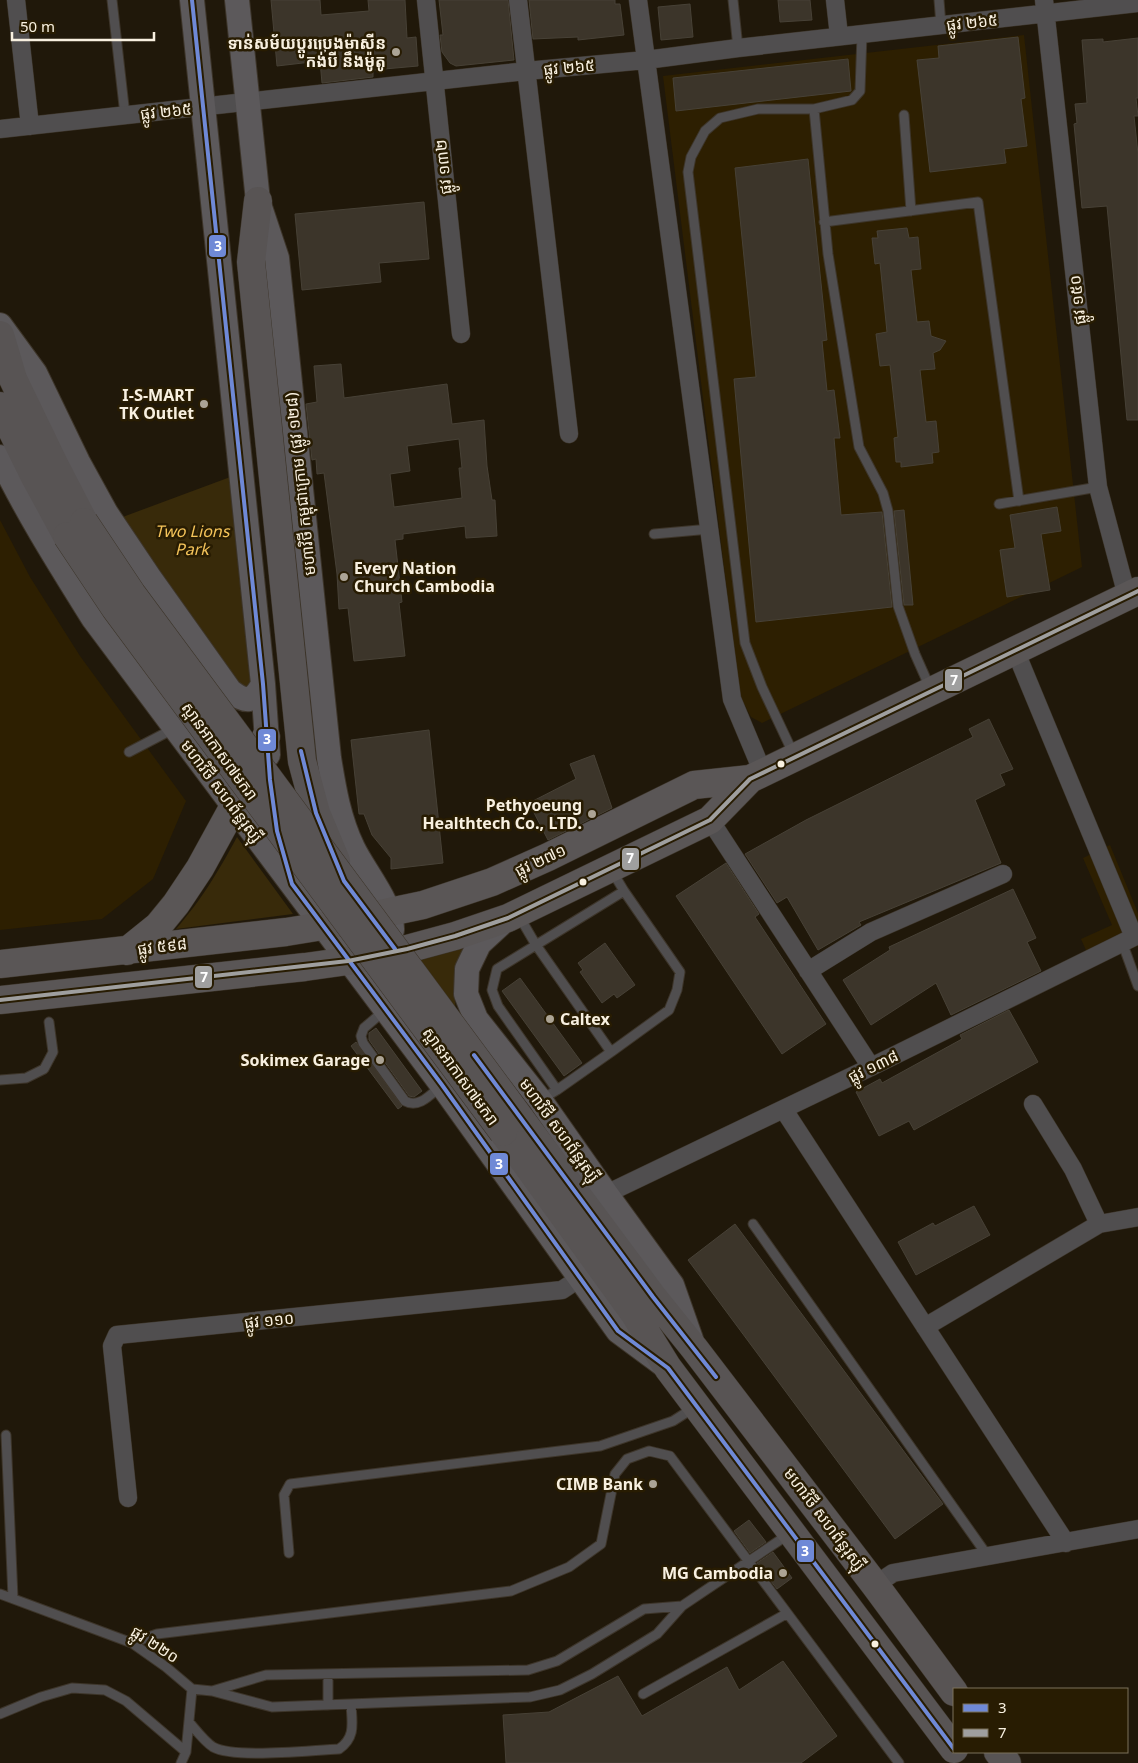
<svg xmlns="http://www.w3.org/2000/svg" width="1138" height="1763" font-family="Georgia,'Noto Sans Khmer',serif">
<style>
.built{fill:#2d1f01}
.green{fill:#382a0a}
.building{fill:#3c352a;stroke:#474136;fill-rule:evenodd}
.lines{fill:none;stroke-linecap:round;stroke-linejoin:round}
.service-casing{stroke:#3d352a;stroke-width:11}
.minor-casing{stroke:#3d352a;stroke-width:19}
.secondary-casing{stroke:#3d352a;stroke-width:26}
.primary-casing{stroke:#3d352a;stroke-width:29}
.trunk-casing{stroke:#3d352a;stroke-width:29}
.service{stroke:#504e4f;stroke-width:9}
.minor{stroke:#504e4f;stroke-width:18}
.secondary{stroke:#5c595b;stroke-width:24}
.primary{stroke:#5a5656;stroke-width:28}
.trunk{stroke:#585454;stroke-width:28}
.trunk-bridge-casing{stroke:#3d352a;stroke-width:29;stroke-linecap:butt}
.trunk-bridge{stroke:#585454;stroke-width:28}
.bus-1-casing{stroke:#281c02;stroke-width:8}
.bus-2-casing{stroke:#281c02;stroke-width:8}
.bus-1{stroke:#6f89d6;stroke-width:4}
.bus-2{stroke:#9f9f9f;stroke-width:4}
.poi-dot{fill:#aca495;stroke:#281c02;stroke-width:2}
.bus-dot{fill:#f8f0e0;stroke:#281c02;stroke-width:2}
.labels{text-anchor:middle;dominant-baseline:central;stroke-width:5;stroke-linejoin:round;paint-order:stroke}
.street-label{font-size:16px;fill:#f8f0e0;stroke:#281c02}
.poi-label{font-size:16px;font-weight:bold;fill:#f8f0e0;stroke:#281c02;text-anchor:end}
.park-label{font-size:16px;font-style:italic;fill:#f5c45a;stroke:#281c02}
.line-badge{stroke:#281c02;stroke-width:2}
.badge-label{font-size:14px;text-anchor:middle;font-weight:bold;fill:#fff}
</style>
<rect width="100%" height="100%" fill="#20180a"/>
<path class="built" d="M1024,35l58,532 -320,156 -11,-6 -11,-21 -77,-620z
M0,520l30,57 50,79 106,145 -33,78 -51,40 -102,11z
M1110,845l28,68v33l-45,20 -12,-27 31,-14 -29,-67z"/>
<path class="green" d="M233,476l19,204 -4,9 -8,2 -120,-173z
M237,837l56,77 -117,15c26,-30 42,-57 61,-92z
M471,939l-17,53 2,19 -33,25 -4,-79z"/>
<path class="building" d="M271,0h49l1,15 48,-4 -1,-11h37l2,38 9,-1 2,29 -45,4v7l-51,6 -2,-22 -43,5z
M439,0h69l6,60 -58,6 -6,-3 -8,-11 -2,-17h3z
M529,0h86v4h5l4,31 -46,5v-3l-45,2z
M778,0h32l2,20 -32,2z
M690,4l3,33 -32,3 -3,-33z
M1018,37l7,61 -4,1 6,47 -23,3 2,14 -76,9 -13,-112 22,-2 -1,-12z
M1138,38v60h-2l2,18h-4l4,38v266h-11l-20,-214 -25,2 -8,-84 3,-1 -2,-19 12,-1 -5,-63 21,-1v3z
M848,59l3,32 -175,20 -3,-33z
M808,159l19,181 -5,1 5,50 7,-1 6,48h-6l7,77 41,-3 10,95 -136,15 -22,-243 22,-2 -21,-209z
M424,202l5,57 -50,4 2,19 -79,8 -7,-76z
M907,228l2,10 9,-1 3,32 -10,1 6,52 12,-1 2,15 15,5 -6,9 -7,3 2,16 -15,1 6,52 10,-1 3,31 -7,1 1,10 -32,4v-5h-5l-2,-24 4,-1 -8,-72 -10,1 -4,-32 11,-2 -7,-69 -5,1 -3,-26h6l-1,-7z
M341,364l3,34 103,-14 5,40 32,-4 3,46 5,34h3l2,36 -31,2 -1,-12 -62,8v5l-8,1 7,62 -3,1 6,53 -51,5 -6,-53 -9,1 -2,-35 -13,-101 -7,1 -1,-15 -4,1 -6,-56 11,-2 -3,-36zM459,439l3,29h-3l3,30 -68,9 -4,-33 20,-3 -3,-25z
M1057,507l4,24 -20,3 9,56 -43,7 -7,-47 15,-2 -5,-33z
M904,510l9,95h-9l-10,-94z
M989,719l24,50 -13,5 5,11 -30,15 26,63 -142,59 2,3 -43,25 -31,-53 -10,6 -32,-49 61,-34 167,-83 -4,-8z
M429,730l14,133 -52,6v-11l-19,-23 -8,-21h-5l-8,-74z
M594,755l18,53 -64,32 -19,-37 47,-24 -6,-15z
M726,863l33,51 -4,3 71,107 -44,30 -106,-158z
M1013,889l23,49 -9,4 14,29 -90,44 -15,-32 -65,42 -28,-45 47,-30 -1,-3z
M605,943l30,42 -18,13 -3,-4 -12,9 -22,-31 3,-2 -5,-7z
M520,978l62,85 -18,13 -62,-85z
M1009,1010l29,52 -124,68 -5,-9 -30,15 -23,-44 24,-13 2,4 80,-44 -2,-4z
M376,1028l46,63 -8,6 -5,-1 -40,-56v-7z
M356,1042l46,64 -4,3 -47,-63z
M974,1206l16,29 -74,40 -18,-33 35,-19 2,3z
M735,1224l208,280 -48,35 -207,-279z
M749,1520l17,22 -16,11 -16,-22z
M773,1552l19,26 -15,11 -20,-26z
M783,1661l54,75 -36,27h-295l-3,-48 46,-3 69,-36 24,40 85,-49 12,23z"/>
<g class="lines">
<g class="service-casing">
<path id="service" d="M112,0l13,115
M733,0l5,48
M939,0l2,25
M814,109l14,145 31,193 24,46 5,18 10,95 17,48 16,36
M904,115l7,96
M824,222l154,-20 41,299
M999,504l99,-17
M654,534l56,-5
M129,752l46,-24
M794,755l-32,-68 -17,-44 -57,-471 3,-15 14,-26 15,-13 38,-9h56l38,-9 8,-9 2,-57
M519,916l17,29 -39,24 -5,21 6,16 59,84
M1122,942l16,44
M385,1010l-21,18 -3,8 2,7 42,58c14,8 26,-7 37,-16
M611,1052l58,-42 8,-20 3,-18 -56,-81 -12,-20
M0,1080l26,-2 18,-9 9,-17 -4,-30
M542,1099l15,-9 54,-38 -75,-107 88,-54
M753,1224l234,331
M6,1435l7,163
M289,1553l-5,-58 6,-11 310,-38 73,-25 22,-14
M0,1594l132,49 34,24 26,22 -6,63 -5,11
M132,1643l25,-9 354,-43 58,-24 32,-23 14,-70 12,-15 22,-8 21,5 229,307
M328,1674v31
M192,1689l20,2 60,16 258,-10 30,-7 32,-16 65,-40 25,-28 107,-72
M212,1691l54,-16 262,-5 29,-9 87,-52 38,-3
M643,1694l143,-80
M0,1714l41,-17 31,-9 33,2 21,11 60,51
M189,1722c7,8 15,19 24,25 21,12 98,3 126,2 17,-12 13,-26 12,-45"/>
</g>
<g class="minor-casing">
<path id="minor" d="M16,0l14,126
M426,0l35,334
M518,0l51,434
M638,0l94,699 31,74
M835,0l4,36
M1044,0l54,487 29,109
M0,129l526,-58 120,-11 92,-12 400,-45
M1015,650l119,287
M710,820l161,247
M808,971l63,-39 132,-58
M1033,1104l40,65 26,55
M784,1110l282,433
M606,1194l265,-127 267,-132
M925,1327l174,-103 39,-7
M128,1498l-16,-152 5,-11 445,-45 18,-12
M875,1585l18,-12 245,-44"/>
</g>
<g class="secondary-casing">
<path id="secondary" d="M192,0l71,684 5,71
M237,0l21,201 19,57 52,500c5,31 10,61 24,90 11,23 40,57 39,82
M0,325l35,48 43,89 28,51 43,64 81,114c16,12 23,12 33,-7
M0,457c27,56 60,108 93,161l349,467 176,246 46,34
M506,919l-27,25 -12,25 -1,25 10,25 64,81 66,94 66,91 19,54"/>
</g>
<g class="primary-casing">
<path id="primary" d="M127,951l31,-25 18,-22 24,-36 34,-62 32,-69
M0,964l286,-32 37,-6 100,-21 69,-23 56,-25 146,-72 56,-6 388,-188
M0,1000l305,-33 43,-6 59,-12 48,-13 53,-18 202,-98 40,-41"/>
</g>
<g class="trunk-casing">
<path id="trunk" d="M258,201l-7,61 51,499 14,52 20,48
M0,335l13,44 42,87 29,56
M0,406l34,69 33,61
M520,1118l133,179 41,51 181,237 79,107
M503,1132l131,181 34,55 286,381
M998,1752l9,11"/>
</g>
<use href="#service" class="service"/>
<use href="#minor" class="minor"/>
<use href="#secondary" class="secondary"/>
<use href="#primary" class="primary"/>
<use href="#trunk" class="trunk"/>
<g class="trunk-bridge-casing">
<path id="trunk-bridge" d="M84,522l48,72 388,524
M67,536l48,72 388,524"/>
</g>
<use href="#trunk-bridge" class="trunk-bridge"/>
<g class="bus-1-casing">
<path id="bus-1" d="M192,0l71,684 7,96 7,51 15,53 150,201 176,246 50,37 286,381
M301,751l15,62 28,68 51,68
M474,1055l179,242 63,80"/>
</g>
<g class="bus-2-casing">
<path id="bus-2" d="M0,1000l348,-39 59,-12 48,-13 53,-18 202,-98 40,-41 388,-188"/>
</g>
<use href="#bus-1" class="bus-1"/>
<use href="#bus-2" class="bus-2"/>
</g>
<g class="poi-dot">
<circle cx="396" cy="52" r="5"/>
<circle cx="204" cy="404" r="5"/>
<circle cx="344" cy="577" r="5"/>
<circle cx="592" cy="814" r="5"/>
<circle cx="550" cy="1019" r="5"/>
<circle cx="380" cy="1060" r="5"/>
<circle cx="653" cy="1484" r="5"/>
<circle cx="783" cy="1573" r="5"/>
</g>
<g class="bus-dot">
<circle cx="781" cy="764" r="4.5"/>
<circle cx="583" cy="882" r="4.5"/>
<circle cx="875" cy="1644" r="4.5"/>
</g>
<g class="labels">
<g class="street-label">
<text transform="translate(972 22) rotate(-6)">ផ្លូវ ២៦៥</text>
<text transform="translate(569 67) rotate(-5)">ផ្លូវ ២៦៥</text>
<text transform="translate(166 111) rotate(-6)">ផ្លូវ ២៦៥</text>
<text transform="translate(443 167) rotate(-96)">ផ្លូវ ១៣២</text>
<text transform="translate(1077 300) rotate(-97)">ផ្លូវ ១៥០</text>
<text transform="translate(300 484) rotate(-96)">មហាវិថី កម្ពុជាក្រោម (ផ្លូវ ១២៨)</text>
<text transform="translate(220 751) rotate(54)">ស្ពានអាកាស៧មករា</text>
<text transform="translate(222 791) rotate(53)">មហាវិថី សហព័ន្ធរុស្ស៊ី</text>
<text transform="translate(540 860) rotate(-25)">ផ្លូវ ២៧១</text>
<text transform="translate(162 946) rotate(-7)">ផ្លូវ ៥៩៨</text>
<text transform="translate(873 1066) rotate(-26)">ផ្លូវ ១៣៨</text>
<text transform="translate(461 1076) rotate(54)">ស្ពានអាកាស៧មករា</text>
<text transform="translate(560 1130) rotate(54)">មហាវិថី សហព័ន្ធរុស្ស៊ី</text>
<text transform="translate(269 1320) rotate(-6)">ផ្លូវ ១១០</text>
<text transform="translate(825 1519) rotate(53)">មហាវិថី សហព័ន្ធរុស្ស៊ី</text>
<text transform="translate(155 1644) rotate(33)">ផ្លូវ ២២០</text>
</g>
<g class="poi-label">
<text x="386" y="43">ទាន់សម័យប្តូរប្រេងម៉ាសុីន<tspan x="386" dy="18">កង់បី នឹងម៉ូតូ</tspan></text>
<text x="194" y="395">I-S-MART<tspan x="194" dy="18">TK Outlet</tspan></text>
<text x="354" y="568" text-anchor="start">Every Nation<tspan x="354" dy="18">Church Cambodia</tspan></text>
<text x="582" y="805">Pethyoeung<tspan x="582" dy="18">Healthtech Co., LTD.</tspan></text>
<text x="560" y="1019" text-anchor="start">Caltex</text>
<text x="370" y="1060">Sokimex Garage</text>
<text x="643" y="1484">CIMB Bank</text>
<text x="773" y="1573">MG Cambodia</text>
</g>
<g class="park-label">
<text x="192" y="531">Two Lions<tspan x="192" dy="18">Park</tspan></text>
</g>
</g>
<g class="line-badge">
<rect x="208" y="234" width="19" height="24" rx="5" fill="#6f89d6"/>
<rect x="944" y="668" width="19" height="24" rx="5" fill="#9f9f9f"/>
<rect x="257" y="728" width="20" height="24" rx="5" fill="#6f89d6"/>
<rect x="621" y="847" width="19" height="24" rx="5" fill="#9f9f9f"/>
<rect x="194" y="965" width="19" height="24" rx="5" fill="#9f9f9f"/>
<rect x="489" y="1152" width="20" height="24" rx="5" fill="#6f89d6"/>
<rect x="796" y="1539" width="19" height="24" rx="5" fill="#6f89d6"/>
</g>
<g class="badge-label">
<text x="218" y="251">3</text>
<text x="954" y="685">7</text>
<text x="267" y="744">3</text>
<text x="630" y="863">7</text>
<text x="204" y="982">7</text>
<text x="499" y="1169">3</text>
<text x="805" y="1556">3</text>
</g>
<rect x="953" y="1688" width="175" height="65" fill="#281c02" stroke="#7b715b"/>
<rect x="963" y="1704" width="25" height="8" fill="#6f89d6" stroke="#7b715b"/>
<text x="998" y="1713" font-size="15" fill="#f8f0e0">3</text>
<rect x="963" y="1729" width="25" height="8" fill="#9f9f9f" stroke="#7b715b"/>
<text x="998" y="1738" font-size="15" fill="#f8f0e0">7</text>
<path d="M12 32v8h142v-8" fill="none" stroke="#f8f0e0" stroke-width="2.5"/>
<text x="20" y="32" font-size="15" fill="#f8f0e0" stroke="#281c02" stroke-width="4" paint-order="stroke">50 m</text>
</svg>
